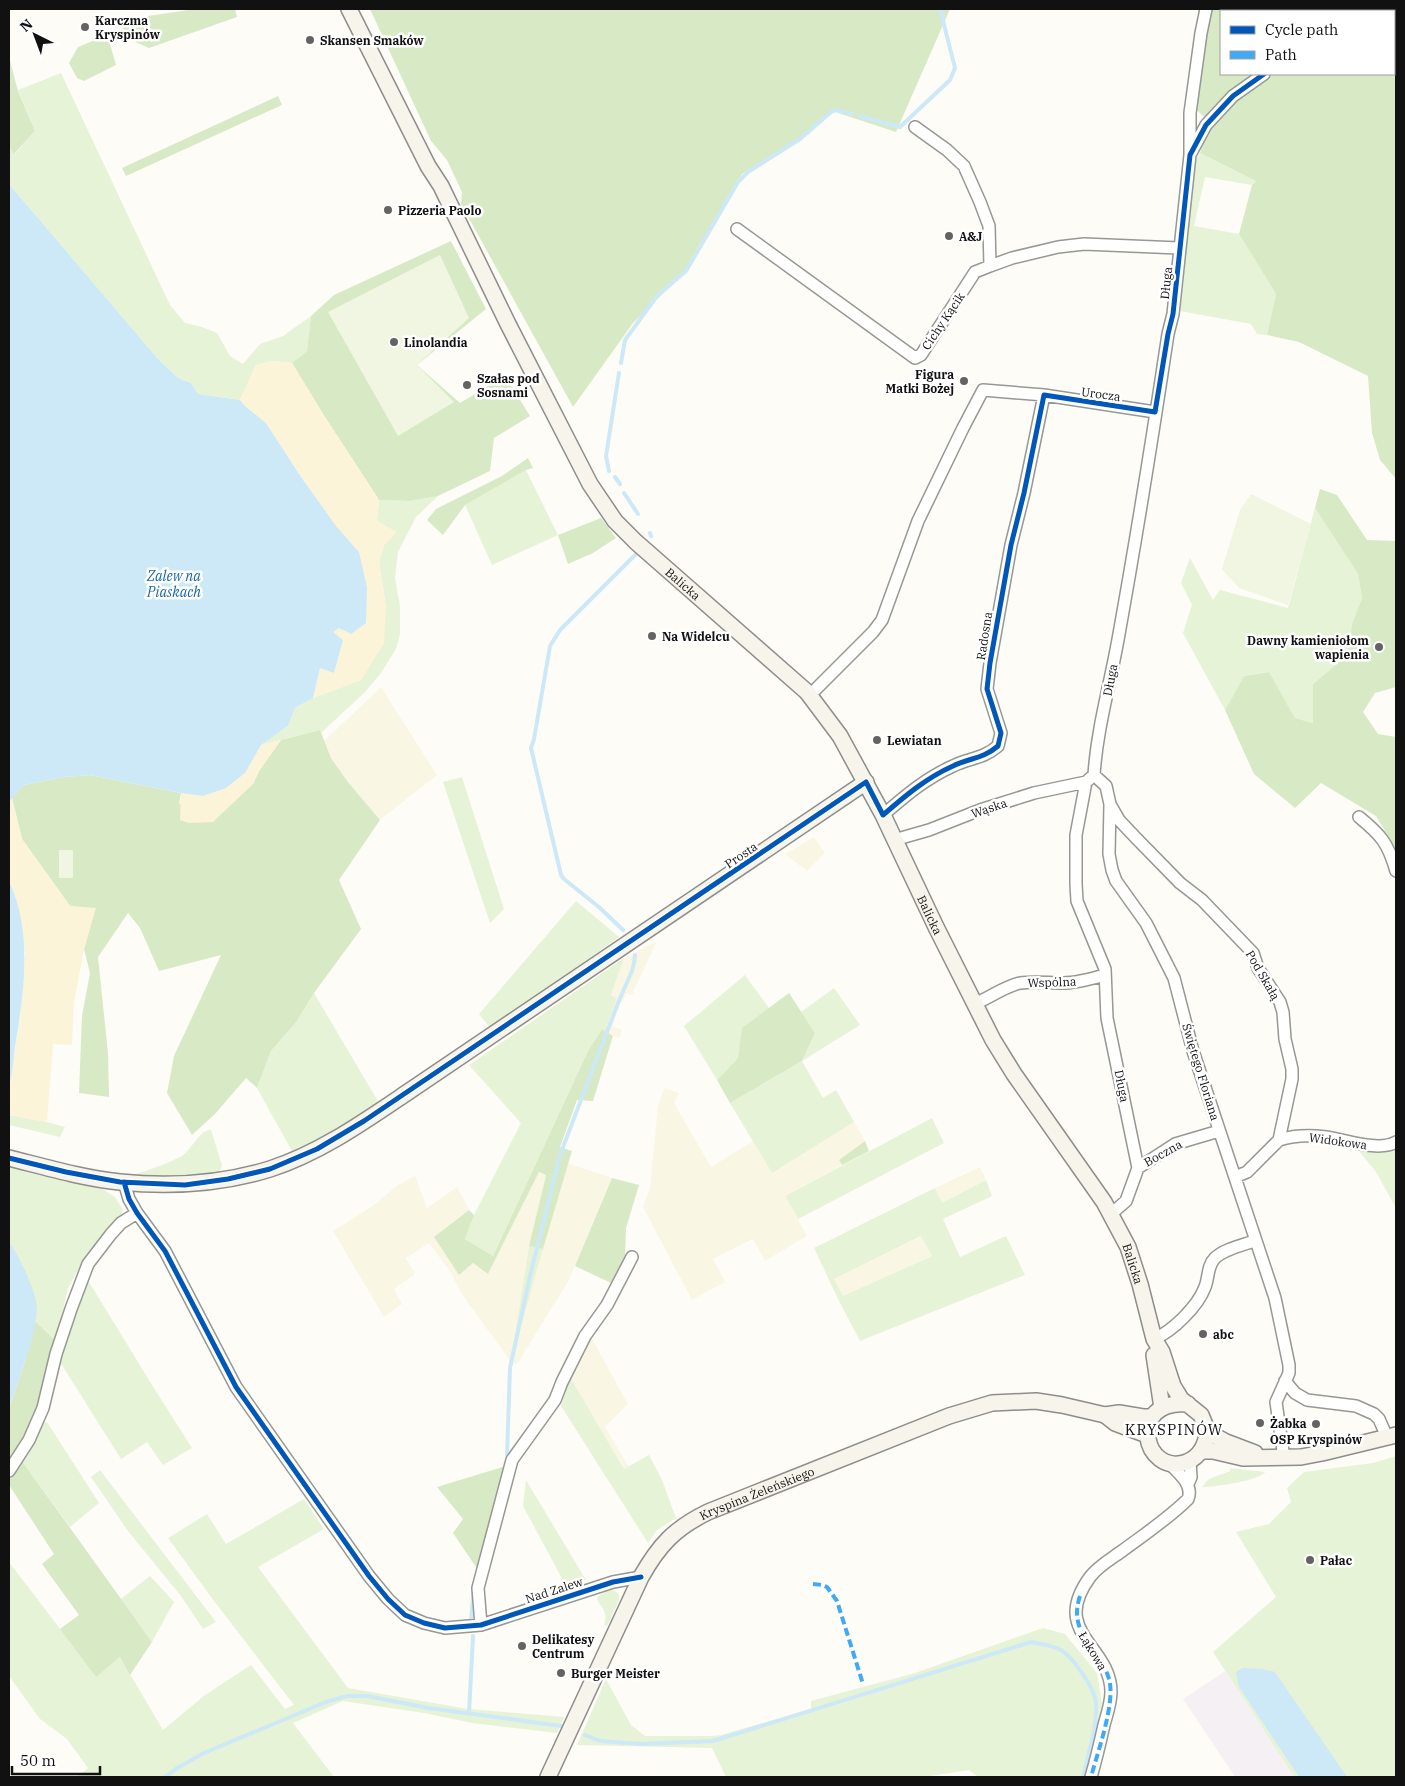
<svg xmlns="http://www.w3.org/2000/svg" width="1405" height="1786" font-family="'IBM Plex Serif',serif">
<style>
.industrial{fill:#f5f0f3}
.farmland{fill:#f9f7e4}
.green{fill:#e7f3d7;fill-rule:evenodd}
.forest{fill:#d8eac5}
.sand{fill:#fcf4d9}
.pitch{fill:#f0f6e1}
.water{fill:#cde8f7}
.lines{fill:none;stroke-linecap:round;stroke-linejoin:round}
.stream{stroke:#cde8f7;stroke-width:4}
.street-casing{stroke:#979795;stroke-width:14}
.secondary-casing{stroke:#8e8d8b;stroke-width:18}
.street{stroke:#fffffe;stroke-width:11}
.secondary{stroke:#f6f4eb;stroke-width:15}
.quiet{stroke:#3fa9f5;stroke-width:4;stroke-dasharray:8 4;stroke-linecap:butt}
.cycleway-casing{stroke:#fff;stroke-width:8}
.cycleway{stroke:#0057b8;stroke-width:5}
.poi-dot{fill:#646362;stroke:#fff;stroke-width:2}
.labels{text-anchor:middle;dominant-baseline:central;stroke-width:5;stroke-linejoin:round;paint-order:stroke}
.poi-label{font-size:12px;font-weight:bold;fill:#111;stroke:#fff;text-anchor:start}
.street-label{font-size:12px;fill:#111;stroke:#fff}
.water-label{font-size:14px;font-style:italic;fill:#1768a6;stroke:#fff}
.quarter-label{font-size:15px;letter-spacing:1px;fill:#111;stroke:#fff}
</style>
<rect width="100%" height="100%" fill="#fdfcf7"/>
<path class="industrial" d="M1225,1671l69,106h-59l-52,-78z"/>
<path class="farmland" d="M381,687l56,88 -57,45 -32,-38 -17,-24 -7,-17z
M814,837l11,16 -18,18 -22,-17z
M657,941l-25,54 -5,-1 -8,12 -6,20 9,4 -2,8 -7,-2 -8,-5 12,-33 -6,-3 13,-37z
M664,1088l15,5 -5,10 37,64 42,-26 19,31 82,-50 11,19 -26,19 3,5 -57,31 22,40 -42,25 -12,-22 -40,20 12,23 -33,18 -49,-93 7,-19 8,-82z
M567,1163l45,15 -43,102 -52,84 -6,-2 -50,-69 -10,-20 -22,-30 -23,15 9,16 -21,15 8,15 -18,13 -51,-86 41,-26 24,-20 17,-9 12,32 30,-21 12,23 -35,27 25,37 14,-11 15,11 51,-102 7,2 -17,72 -16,110z
M980,1167l6,13 -45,24 -6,-16z
M922,1236l10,20 -89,40 -9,-17z
M591,1337l37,67 -23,23 24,40 -5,2 -54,-92z"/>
<path class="green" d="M61,73l109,232 15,18 17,4 15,6 13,23 13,8 17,-20 23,-8 28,-20 -4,35 -15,12 -19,-2 -17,4 -16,35 -42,-6 -7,-11 -13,-5 -20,-19 -149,-175v-37l6,7 20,-23 -17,-41z
M1200,153l56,28 -4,4 -47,-8 -11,49 45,8 37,60 -9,41 -10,-1 -6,-10 -71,-13 13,-146z
M526,470l32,65 -66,30 -27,-60z
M438,496l-22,21 -18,35 -3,26 5,28v28l-4,15 -15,24 -16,19 -44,41 -1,-3 -59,15 27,-19 7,-18 18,-10 48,-18 25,-73 -7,-45 5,-17 12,-13 -19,-11 2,-21 30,1z
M1315,508l43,66 4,24 -10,26 -3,31 -36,29v39l-18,-5 -27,-46 -24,4 -19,34 -42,-77 9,-28 -11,-22 9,-25 23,42 7,-10 68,18z
M462,777l42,132 -14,14 -47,-141z
M576,901l43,36 -128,92 -12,-15z
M624,958l-13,37 6,3 -12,33 -3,-2 -14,22 -95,205 -28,-17 9,-24 47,-92 -52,-58z
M745,975l24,33 -26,20 -5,30 -21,22 -33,-54z
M834,988l26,37 -58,36 21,37 13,-8 18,32 -82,51 -42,-70 72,-42 13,-28 -14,-21z
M314,993l65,110 -30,21 -57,27 -35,-63 14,-37 26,-30z
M9,1115l38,7 18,5 -5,10 -51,-12z
M932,1118l12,25 -146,76 -13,-23z
M208,1130h3l11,35 -4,11 -34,4 -53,-4c16,-6 34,-11 49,-19 11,-6 18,-24 28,-27z
M1355,1146l16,5 23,-1 2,-2v60l-20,-36z
M9,1164l92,24 14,9 8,13 -4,10 -32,34 -19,34 -12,53 -21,-20 1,-19 -19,-47 -8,-14z
M986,1180l6,16 -49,23 17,38 46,-21 19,39 -165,66 -22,-42 -24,-51 121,-60 7,15zM921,1236l11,20 -89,40 -9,-17z
M529,1246l14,3 -32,113z
M86,1277l66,108 40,63 -29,17 -16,-23 -26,17 -61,-97z
M570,1377l54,92 25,-14 13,25 14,38 -19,12 -9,13 -87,-137z
M47,1422l52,81 -29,24 -48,-66 19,-37z
M1396,1456v321h-102l-81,-125 63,-55 -40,-65 33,-8 22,-22 -4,-14 17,-16 69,-9z
M1230,1468l35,4c-6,9 -51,15 -63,15l7,-8 21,-8z
M100,1470l116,152 -13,7 -22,-33 -53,-65 -37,-54z
M526,1480l60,100 -20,6 -43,-80z
M304,1499l20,30 -66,38 90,121 120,21 96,8 -7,16 -85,-10 -48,-10 -81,-12 -50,22 41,54h-257l11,-9 -21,-29 -27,-20 -31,-43v-114l87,114 24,-19 43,73 42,-35 46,-30 34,44 9,-4 -80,-104 -46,-63 39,-24 19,30z
M150,1576l24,26 -22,40 -31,-43z
M612,1590l3,1 4,4v5l-12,26 -3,-1c9,-22 -25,-25 8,-35z
M1043,1628l22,6 32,39 5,31 -16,73h-108l-9,-7 -45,7h-198l-14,-29 -135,-3 29,-66 25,46 14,11h65l11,-1 90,-26v-8l104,-28z"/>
<path class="forest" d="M195,9h40l2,8 -88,31 -25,-11 -1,-10 25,-11z
M370,9h580l-54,123 -64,-21 -23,23 -67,40 -58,99 -51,50 -60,84 -112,-203 1,-12 -15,-32 -16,-19z
M1210,9h145l-4,2h-130v63h36l-47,40 -6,3 -8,-8z
M1380,9h16v470l-16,-19 -8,-27 -4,-57 -69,-34 -32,-7 9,-41 -37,-60 13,-49 4,-4 -56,-28 10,-26 14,-16 27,-24 21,-13h122v-63h-18z
M102,37l8,7 6,21 -32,16 -7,-3 -8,-15 9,-16z
M9,57l9,34 17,40 -21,23 -5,-7z
M278,96l4,9 -156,71 -4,-8z
M451,241l35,68 -69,56 43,38 45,-27 25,40 -36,22 -4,33 -52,25 -29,5 -30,-1 -56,-86 -31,-51 15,-12 4,-35 23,-21z
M528,458l5,10 -7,2 -61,35 -22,30 -16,-15 9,-11 66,-33z
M1320,489l17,6 30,45 29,1v146l-21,6 -12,19 15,22 18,3v112l-20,-33 -55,-33 -26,25 -41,-34 -29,-64 19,-34 25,-4 26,46 18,5v-39l35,-29 4,-31 10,-26 -4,-24 -43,-66z
M601,518l15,20 -23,15 -25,11 -10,-29z
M320,730l11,28 17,24 32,38 -41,60 22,49 -47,64 -17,28 -26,30 -14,37 -11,-10 -31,36 -23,21 -25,-42 7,-37 47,-101 -62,16 -19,-43 -12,-15 -30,44 10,96 1,44 -30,-4 3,-77 8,-43 -6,-24 11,-40 -25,-3 -48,-67 -10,-41 12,-13 39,-8 27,-2 91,18 -2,11 74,-20 6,-13 22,-31z
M789,993l26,40 -13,28 -72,42 -13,-23 21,-22 4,-30z
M602,1029l11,7 -20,65 -16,-1 -17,47 12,4 -29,98 -14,-3 17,-71 -7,-3 -51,102 -15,-11 -14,12 -25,-38 35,-27 5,5 -9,24 28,17 95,-205z
M865,1141l4,10 -27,14 -3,-5z
M612,1178l27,7 -13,43 -1,31 -14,24 -36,-17z
M35,1321l21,20 -19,68 -28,55v-56l16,-46z
M22,1461l130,181 -22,33 -10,-18 -24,20 -36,-48 19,-14 -37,-51 12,-10 -45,-69v-7z
M506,1466l-28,104 -25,-37 10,-14 -26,-32z"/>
<path class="sand" d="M273,361l19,2 31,51 56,86 -2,21 19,11 -12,13 -5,17 7,45 -2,36 -23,37 -48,18 7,-30 14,5 9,-33 -11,-8 7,-4 28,-41 -8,-35 -23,-26 -37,-52 -33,-51 -21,-17 -5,-6 16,-35z
M281,740l-22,31 -6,13 -40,38 -24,1 -9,-3 1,-27 22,3 42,-23 16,-28z
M12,798l10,41 48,67 26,2 -12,41 -10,54 -2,42 -19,-1 -6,78 -38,-7v-30l11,-65 5,-67 -11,-61 -5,-11v-79z"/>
<path class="pitch" d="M440,255l29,63 -52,47 37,37 -56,34 -70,-124z
M1251,494l60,30 -23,81 -49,-17 -17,-19 18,-59z
M59,850h14v28h-14z"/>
<path class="water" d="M9,184l149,175 20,19 13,5 7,11 42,6 5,6 21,17 33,51 37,52 23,26 8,35 -1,36 -15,11 -12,-6 -6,4 10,8 -9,33 -14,-5 -7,30 -18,10 -7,18 -27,19 -16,28 -19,15 -23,8 -22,-3 -91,-18 -27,2 -39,8 -15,17z
M9,881c24,51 15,112 6,166 -2,13 -2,26 -6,38z
M9,1241c11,18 22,39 27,60 5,24 -19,83 -27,107z
M1243,1668l19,1 13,3 72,105h-48l-60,-90 -3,-15z"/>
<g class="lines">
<path class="stream" d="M860,116l40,11 50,-47 5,-12 -15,-59
M621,363l4,-23 32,-44 29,-25 52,-89 10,-10 52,-33 31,-27 5,-2 16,4
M609,471l-3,-15 13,-83
M615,477l5,7
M624,493l14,21
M650,533l1,3
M623,930l-23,-22 -36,-29 -3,-4 -30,-127 3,-9 16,-93 10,-16 76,-76
M507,1455l3,-87 20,-92 30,-121 58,-152 14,-32 2,-8 1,-8
M471,1620l3,-34
M469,1713l4,-77
M585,1735l15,6 41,3 72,-3 318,-99c9,2 22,3 30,8 12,7 35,40 35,54 1,22 -8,52 -13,73
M165,1777l14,-10 25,-14 122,-51 21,-6h20l61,12 133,18"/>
<g class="street-casing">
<path id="street" d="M1361,11l4,-2
M915,127l32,23 17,16 16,36 9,24 1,40
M1191,153l15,-28 27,-29 31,-22
M737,229l178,129 6,-3 54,-83 15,-6 22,-8 46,-11 26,-3 95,4
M807,692l8,-2 58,-58 9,-12 36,-99 45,-93 20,-38 61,5 111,17
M1094,775l12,11 4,18 -1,50 3,16 4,11 30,42 28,55 19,73 82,247 14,67v8l-13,29 8,56
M1086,782l-10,53v49l1,17 28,68 2,49 31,150 -12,33 -15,13
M1111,806l8,14 17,18 44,45 22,17 51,53 5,15 22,34 3,10 2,27 7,30v10l-13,61 -32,32 -12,5
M883,815c22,-19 43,-37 70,-49 16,-8 30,-7 45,-20l3,-13 -14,-44 3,-26 21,-118 13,-52 20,-98
M1359,817c22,18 29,26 37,54
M894,840l35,-10 51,-20 54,-17 52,-11 8,-7c3,-47 17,-94 25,-141 18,-100 34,-200 49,-300l5,-20 17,-159v-42l11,-80 5,-24
M974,1004c16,-6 29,-17 46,-21 15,-2 28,0 43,0 14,0 28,-4 42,-8
M1279,1140c16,-5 31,-5 47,-3 20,3 53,15 70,5
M1138,1168l37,-24 44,-13
M124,1182l5,17 8,14 28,38 71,136 133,189 19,23 17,16 19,8 21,5 36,-3 132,-43 28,-5
M1154,1339c19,-8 44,-33 51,-52 4,-10 2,-21 10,-29 9,-9 28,-13 39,-17
M1285,1381l10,12 12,7 49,6 18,8 5,5 8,18
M9,1471l20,-31 14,-32 13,-54 15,-45 17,-45 23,-30 10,-11 16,-10
M1188,1484l3,-7 -1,-16
M481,1625l-3,-37 34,-128 43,-60 7,-18 23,-46 22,-31 25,-48
M1091,1777c5,-17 9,-34 13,-52 3,-11 7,-22 7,-33 0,-47 -62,-59 -21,-115 8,-11 21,-18 32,-26 23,-17 47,-33 66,-52 6,-15 -11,-27 -20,-37"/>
</g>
<g class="secondary-casing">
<g id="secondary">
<path id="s1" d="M349,9l79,157 13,20 67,138 82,160 25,37 21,21 171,150 33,44 43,79 53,112 57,113 21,34 90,128 24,45 12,37 14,55 8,13 11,34 8,13 20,16 7,17c-3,13 -7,24 -21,30 -44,16 -61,-64 1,-58"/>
<path d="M9,1158c36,9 73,20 111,24 50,5 101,2 150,-13 50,-16 95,-48 138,-77l458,-310"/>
<path d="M1154,1355l8,53"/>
<path d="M1105,1415l10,8 32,12"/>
<path d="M1208,1432l18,10 29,11"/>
<path d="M1202,1451h11l30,7 58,-1 21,-4 74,-18"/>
<path id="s2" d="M548,1777l93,-200c18,-32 34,-49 67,-65l241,-96 43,-13 44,-2 26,4 43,10 14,-2 24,4h9"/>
</g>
</g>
<use href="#street" class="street"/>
<use href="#secondary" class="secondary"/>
<path class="quiet" d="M813,1584l9,1 5,2 10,14 26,83
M1080,1596c-13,39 20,50 29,83 7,23 -12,75 -18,98"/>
<g class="cycleway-casing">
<path id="cycleway" d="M9,1158l57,14 54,10 65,3 43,-6 42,-10 47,-20 47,-28 502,-339 17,33c22,-19 43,-37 70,-49 16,-8 30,-7 45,-20l3,-13 -14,-44 3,-26 21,-118 13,-52 20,-98 111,17 13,-78 5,-20 17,-159 16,-30 27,-29 31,-22
M124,1182l5,17 8,14 28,38 71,136 133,189 19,23 17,16 19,8 21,5 36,-3 132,-43 28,-5"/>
</g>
<use href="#cycleway" class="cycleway"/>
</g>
<g class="poi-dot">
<circle cx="85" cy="27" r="5"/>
<circle cx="310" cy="40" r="5"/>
<circle cx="388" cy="210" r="5"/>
<circle cx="949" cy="236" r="5"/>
<circle cx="394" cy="342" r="5"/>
<circle cx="964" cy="381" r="5"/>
<circle cx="467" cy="385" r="5"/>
<circle cx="652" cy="636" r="5"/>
<circle cx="1379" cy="647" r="5"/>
<circle cx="877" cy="740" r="5"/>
<circle cx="1203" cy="1334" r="5"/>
<circle cx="1260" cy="1423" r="5"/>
<circle cx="1316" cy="1424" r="5"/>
<circle cx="1310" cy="1560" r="5"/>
<circle cx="522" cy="1646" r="5"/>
<circle cx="561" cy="1673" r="5"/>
</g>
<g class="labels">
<g class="poi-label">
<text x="95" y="20">Karczma<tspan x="95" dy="14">Kryspinów</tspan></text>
<text x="320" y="40">Skansen Smaków</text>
<text x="398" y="210">Pizzeria Paolo</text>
<text x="959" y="236">A&amp;J</text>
<text x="404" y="342">Linolandia</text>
<text x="954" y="374" text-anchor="end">Figura<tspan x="954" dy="14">Matki Bożej</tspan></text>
<text x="477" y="378">Szałas pod<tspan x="477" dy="14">Sosnami</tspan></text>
<text x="662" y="636">Na Widelcu</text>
<text x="1369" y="640" text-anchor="end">Dawny kamieniołom<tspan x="1369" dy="14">wapienia</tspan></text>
<text x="887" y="740">Lewiatan</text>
<text x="1213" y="1334">abc</text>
<text x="1270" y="1423">Żabka</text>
<text x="1316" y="1439" text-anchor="middle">OSP Kryspinów</text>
<text x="1320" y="1560">Pałac</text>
<text x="532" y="1639">Delikatesy<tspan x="532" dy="14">Centrum</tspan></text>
<text x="571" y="1673">Burger Meister</text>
</g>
<g class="street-label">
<text transform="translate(1166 283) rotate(-84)">Długa</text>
<text transform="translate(943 321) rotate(-56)">Cichy Kącik</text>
<text transform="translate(1101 394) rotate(8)">Urocza</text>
<text stroke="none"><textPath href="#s1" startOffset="670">Balicka</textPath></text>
<text transform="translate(984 636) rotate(-81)">Radosna</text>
<text transform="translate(1110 680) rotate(-79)">Długa</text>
<text transform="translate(989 808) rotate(-19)">Wąska</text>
<text transform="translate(741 855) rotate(-34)">Prosta</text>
<text stroke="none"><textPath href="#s1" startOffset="1090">Balicka</textPath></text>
<text transform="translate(1263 975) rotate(60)">Pod Skałą</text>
<text transform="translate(1052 982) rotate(-2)">Wspólna</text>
<text transform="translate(1201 1072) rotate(73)">Świętego Floriana</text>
<text transform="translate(1122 1086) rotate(79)">Długa</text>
<text transform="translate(1338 1141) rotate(8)">Widokowa</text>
<text transform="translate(1163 1153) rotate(-29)">Boczna</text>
<text stroke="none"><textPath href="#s1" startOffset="1495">Balicka</textPath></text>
<text stroke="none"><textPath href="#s2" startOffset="368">Kryspina Żeleńskiego</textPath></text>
<text transform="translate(554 1590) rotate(-18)">Nad Zalew</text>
<text transform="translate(1093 1651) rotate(59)">Łąkowa</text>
</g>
<g class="water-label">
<text x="174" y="576">Zalew na<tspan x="174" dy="16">Piaskach</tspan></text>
</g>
<g class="quarter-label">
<text x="1174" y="1429">KRYSPINÓW</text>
</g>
</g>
<rect width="1405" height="1786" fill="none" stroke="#111111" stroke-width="20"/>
<rect x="1220" y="10" width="175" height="65" fill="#ffffff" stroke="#a0a0a0"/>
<rect x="1230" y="26" width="25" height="8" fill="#0057b8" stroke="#a0a0a0"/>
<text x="1265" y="35" font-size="15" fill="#111111">Cycle path</text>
<rect x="1230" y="51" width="25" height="8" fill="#3fa9f5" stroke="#a0a0a0"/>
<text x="1265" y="60" font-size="15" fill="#111111">Path</text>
<g transform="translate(35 35) rotate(318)" stroke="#ffffff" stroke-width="4" paint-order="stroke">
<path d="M0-4L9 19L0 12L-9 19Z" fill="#111111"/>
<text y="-8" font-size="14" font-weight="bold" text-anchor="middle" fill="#111111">N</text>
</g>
<path d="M12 1766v8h88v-8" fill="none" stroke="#111111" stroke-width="2.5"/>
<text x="20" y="1766" font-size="15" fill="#111111" stroke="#ffffff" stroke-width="4" paint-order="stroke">50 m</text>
</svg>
